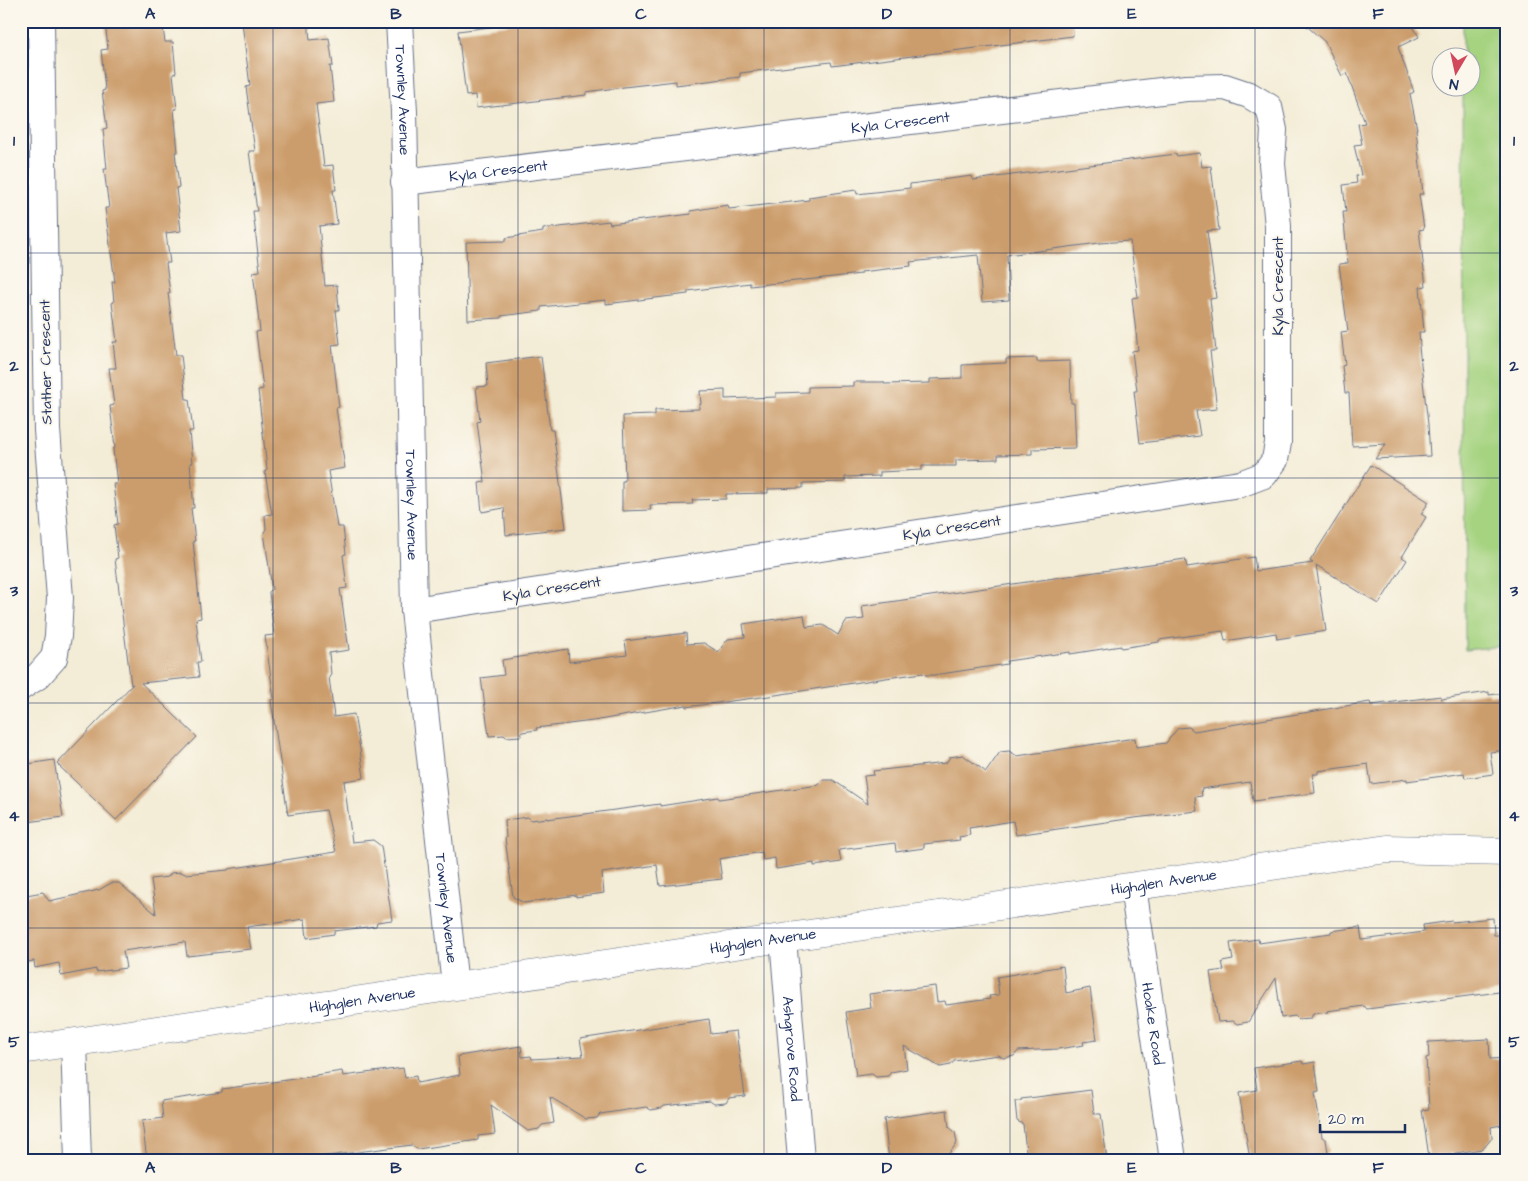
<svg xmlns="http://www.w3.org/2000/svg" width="1528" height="1181" font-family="'Architects Daughter',sans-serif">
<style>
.green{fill:#a5d380;stroke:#60816f}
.building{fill:#cc9d6c}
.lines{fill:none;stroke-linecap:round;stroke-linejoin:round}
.street-casing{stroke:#677188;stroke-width:28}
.secondary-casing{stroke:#677188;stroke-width:29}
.street{stroke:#fff;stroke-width:26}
.secondary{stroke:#fff;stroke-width:28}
.grid{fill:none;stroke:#1b2f5e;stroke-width:1;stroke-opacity:0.55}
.labels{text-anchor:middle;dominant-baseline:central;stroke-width:4;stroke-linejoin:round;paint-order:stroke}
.street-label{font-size:15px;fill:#1b2f5e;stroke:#fbf7ec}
.neatline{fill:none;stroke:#1b2f5e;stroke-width:2}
.grid-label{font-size:16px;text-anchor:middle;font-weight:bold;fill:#1b2f5e}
</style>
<rect width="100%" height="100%" fill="#fbf7ec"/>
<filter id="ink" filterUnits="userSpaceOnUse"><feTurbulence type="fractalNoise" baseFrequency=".02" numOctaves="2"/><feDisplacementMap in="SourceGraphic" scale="10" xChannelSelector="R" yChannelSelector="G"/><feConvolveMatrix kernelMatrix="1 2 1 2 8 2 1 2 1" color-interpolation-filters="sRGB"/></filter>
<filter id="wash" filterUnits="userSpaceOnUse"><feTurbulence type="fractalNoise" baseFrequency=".0096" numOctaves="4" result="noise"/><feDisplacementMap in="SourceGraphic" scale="20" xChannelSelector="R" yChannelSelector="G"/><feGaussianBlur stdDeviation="1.12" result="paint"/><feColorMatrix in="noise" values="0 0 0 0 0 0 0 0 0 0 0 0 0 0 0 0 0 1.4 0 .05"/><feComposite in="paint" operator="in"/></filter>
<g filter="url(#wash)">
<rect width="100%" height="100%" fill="#f3ecd6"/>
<path class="green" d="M1463,21h44v644l-3,-19 -39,4 -2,-562h7v-30l-7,-1z"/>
<g id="blocks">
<path class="building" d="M105,21h57l3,21h8l3,31 -3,1 4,35h-3l4,43h-3l4,35 -3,1 5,43 -15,2 4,30h-4l4,30h-2l8,62h5l5,44h3l4,32h-4l3,32h-2l4,45h-3l4,33h-2l8,77 -5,1 5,43h-4l2,15 -58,6 56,54 -81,83 -59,-56 76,-80 -2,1 -16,-126 3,-1 -4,-33 4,-1 -5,-40h4l-4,-35 2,-1 -5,-42 4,-1 -5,-37h7l-3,-26h4l-5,-39 2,-1 -2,-20h3l-10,-74h4l-5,-39h3l-4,-40 4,-1 -5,-37 3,-1 -4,-40 7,-1z
M259,21h49l2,19 19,-2 4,28h-3l4,36 -18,2 8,62 9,-1 3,25h-3l4,34 -18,2 6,60 12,-1 2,25h-3l4,34 -8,1 7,62 -3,1 9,60 -17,3 9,56h6l3,27 -3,1 4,33 -7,1 9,61 -20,3 2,22 -2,2 5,40 20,-3 6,35 4,29 -20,3 8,61 21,-2 8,6 11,74 -15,2 -1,4 -42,5v3l-27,4 -2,-19 -58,8 4,22 -64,7 -2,-14 -62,9 3,17 -30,4v-3l-35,7 -2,-13 -24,5 -1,-7 -13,2v-67l22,-4 6,9 50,-11 12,-7h8l37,31 -5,-35 17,-2 3,-4 10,-1 4,2 43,-4v-1l108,-17 -10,-42 -38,5 -17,-115 3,-1 -9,-63 9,-1 -5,-43 3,-3 -8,-57 2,-3 -1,-14 7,-1 -7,-42 2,-3 -9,-79 5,-1 -7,-57 4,-1 -7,-59 7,-1 -7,-60h4l-8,-60h6l-9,-64 4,-1 -8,-63z
M538,21h534l1,15 -241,30 -1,-4 -91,11v4l-64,8v-4l-52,6 -38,5v3l-110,13 -1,-13 -9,1 -8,-65z
M1301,21h109l9,16 -21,10 16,45 -4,2 7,35h-1l7,65h-4l5,35 -5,1 7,56 -6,1 4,45h-5l1,14 -1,1 9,77 2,32 -55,3 11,-15 -34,2 -3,-53h-4l-3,-27 3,-1 -4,-33 7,-1 -9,-67 9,-1 -5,-51h3l-3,-27 14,-2 -1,-7 5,-1 -7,-30 8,-1 -4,-20 7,-1 -18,-50 -5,3 -17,-34z
M1200,153l2,14 9,-1 8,64 -12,1 9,67 -6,1 6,52h-6l7,58 -21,2 4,25 -60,7 -6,-52h3l-5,-40 6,-1 -6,-52 6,-1 -8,-56 -31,2 -92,12 2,45 -27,2 -4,-47 -68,7 1,4 -50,6v2l-111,12v-3l-62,8v3l-82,10v-4l-65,7v4l-40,5v2l-33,2 -2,-78 40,-1v-3l37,-6v-3l66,-8 1,3 81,-10 -1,-3 38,-6 1,4 80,-9v-3l47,-7 1,4 53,-6v-4l62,-8 1,4 203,-26v2z
M541,356l9,74h3l13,98 -60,7 -2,-27 -22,4 -3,-29 6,-1 -8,-60 3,-1 -4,-34 12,-1 -2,-23z
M1037,358v4l33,-1 1,42h3l2,45 -44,1v5l-34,1v4l-42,1v6h-34v4l-42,2v4l-35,1v5l-42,1v5l-35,1v4l-42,1v5l-34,1 1,4 -43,1 1,5 -29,1v-30h3l-2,-65 32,-1v-5l44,-1v-4l2,-1 -1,-13 25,-1v9l51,-2v-4l32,-1v-5l45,-1v-4h31v2l46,-1v-4l32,-1v-13l44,-2v-4z
M1371,465l58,37 -8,12 5,3 -24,40 5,3 -28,44 -63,-39 10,66 -49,8 -1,-6 -51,8 -2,-10 -64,9v2l-38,6v-2l-51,8v-2l-63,9v3l-73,11h-9l-2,-2 -37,5 -117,18 -83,11v-2l-93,16 -57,7 1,2 -15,2 -1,4 -15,1 -2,-2 -15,1 -8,-58 23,-3 -2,-15 66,-11 1,13 58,-7 -2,-14 61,-8 1,11 17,-1 14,9 10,-13 17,-2 -2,-13 61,-9 2,12 17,-2 15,10 8,-14 18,-2 -2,-13 323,-47 2,8 67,-10 2,14 57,-8 -3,-2z
M1489,692v3l15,-2 3,22v35l-17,2 3,22 -28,4 -1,-5 -57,8v-2l-36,5 -3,-20 -50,7v3h-5l2,19 -62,8 -3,-19 -49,7 1,7 -7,1 2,14 -63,7 -118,17 -3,-14 -44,7 1,7 -11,2 1,3 -36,4v4l-28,4 -1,-9 -56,7 2,12 -27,4v-3l-38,6 -1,-11 -12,2 -1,-8 -43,7 3,20 -62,7 -3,-21 -55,8 2,20 -28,4v-2l-52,8 -11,-6 -8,-59h1l-1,-18 23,-3 3,3 16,-2v1l83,-11 30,-4v2l58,-9 1,2 100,-14 3,-5h11l35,24 -4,-28 10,-1 -1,-4 73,-8 4,-6 13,-2 23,17 14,-20 9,-1 8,5 118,-18 1,9 30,-4 12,-15 11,-1 5,4 176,-29 1,3 70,-9v3z
M54,760l9,57 -42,6v-58z
M1493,918l1,17h8l1,9 4,-1v48l-140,18 -3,-3 -37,5 1,1 -15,2 -2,4 -13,1 -3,-3 -14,2 -5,-40 -28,44 -11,2 -4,-3 -15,1 -8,-50 14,-2 -2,-8 11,-2 -3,-17 28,-4 1,4 72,-10v-2l29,-4 2,13 62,-8 -1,-7 29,-4v1z
M1063,966l3,27 24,-5 7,52 -14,2 1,3 -26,4 -40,2 -4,5 -11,2 -4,-3 -45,6 -3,4 -11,2 -36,-21 3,23 -16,3 -3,4 -12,1 -4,-3 -16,2 -10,-64 25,-4 -2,-14 66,-8 2,16 8,-1 1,4 44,-6 -1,-3 10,-1 -2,-18z
M709,1019l2,15 25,-3 9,65 -16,2 -3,5 -12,1 -4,-3 -46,5 -2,2 -11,2 -5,-3 -46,7 -3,4 -11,1 -36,-22 4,26 -12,2 -3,4 -11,2 -37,-26 4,29 -17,2v4l-46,7 -15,2 -5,-4 -117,15h-148l-5,-39 21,-3 -2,-17 61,-9v-3l94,-13v-1l26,-4 1,5 60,-8 2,10 11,-2 1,7 43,-8 -2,-19 63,-10 1,11 9,-1 1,3 51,-3 -3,-17z
M1489,1039l1,20 17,-1v66l-16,3 1,11 -9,11 -54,8 -7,-47 7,-1 -3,-51 3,-1 -1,-15z
M1302,1061l1,3 12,-2 4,30 -4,1 7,44 4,3 2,12 -7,8h-71l-11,-67 18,-3 -3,-22z
M1091,1090l3,24h7l6,46h-80l-4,-36 -6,-3 -2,-20h6v-2z
M947,1110l2,17 6,5 2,11 -13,17h-55l-5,-41z"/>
</g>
</g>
<g filter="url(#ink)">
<use href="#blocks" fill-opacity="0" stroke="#677188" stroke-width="1"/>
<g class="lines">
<g class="street-casing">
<g id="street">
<path id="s1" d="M399,21l5,91 10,498 41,376"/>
<path id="s2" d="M404,182l782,-94 39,-1 24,8 20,12 5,23 -2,34 6,62v217l-3,17 -11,15 -24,9 -826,126"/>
<path d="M21,687l17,-11 16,-18 4,-22 2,-38 -13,-168 -6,-409"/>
<path id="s3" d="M1133,887l40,273"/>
<path id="s4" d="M783,938l18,222"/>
<path d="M74,1042l4,118"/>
</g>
</g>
<g class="secondary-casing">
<g id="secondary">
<path id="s5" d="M21,1050l1366,-201 120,3"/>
</g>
</g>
<use href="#street" class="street"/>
<use href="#secondary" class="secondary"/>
</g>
</g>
<path class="grid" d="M273,21v1139M518,21v1139M764,21v1139M1010,21v1139M1255,21v1139M21,253h1486M21,478h1486M21,703h1486M21,928h1486"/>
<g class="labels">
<g class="street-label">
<text stroke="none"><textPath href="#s1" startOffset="79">Townley Avenue</textPath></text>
<text stroke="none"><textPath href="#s2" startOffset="500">Kyla Crescent</textPath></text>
<text stroke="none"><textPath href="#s2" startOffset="95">Kyla Crescent</textPath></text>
<text transform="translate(1278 286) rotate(-90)">Kyla Crescent</text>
<text transform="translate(46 362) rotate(-91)">Stather Crescent</text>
<text stroke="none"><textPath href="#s1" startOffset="484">Townley Avenue</textPath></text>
<text transform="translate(952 528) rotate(-9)">Kyla Crescent</text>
<text transform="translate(552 589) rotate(-9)">Kyla Crescent</text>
<text stroke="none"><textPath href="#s5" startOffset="1155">Highglen Avenue</textPath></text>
<text stroke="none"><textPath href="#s1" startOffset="889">Townley Avenue</textPath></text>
<text stroke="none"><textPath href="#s5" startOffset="750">Highglen Avenue</textPath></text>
<text stroke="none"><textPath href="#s5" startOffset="345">Highglen Avenue</textPath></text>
<text stroke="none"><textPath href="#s3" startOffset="138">Hoake Road</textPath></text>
<text stroke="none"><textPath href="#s4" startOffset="111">Ashgrove Road</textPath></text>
</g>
</g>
<rect width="1528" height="1181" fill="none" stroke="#fbf7ec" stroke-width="55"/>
<g transform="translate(1456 72) rotate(189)"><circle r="24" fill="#fbf7ec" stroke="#a1a7b3"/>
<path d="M0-4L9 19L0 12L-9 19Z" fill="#d1495b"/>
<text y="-8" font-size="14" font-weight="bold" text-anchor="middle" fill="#1b2f5e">N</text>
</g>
<path d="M1320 1124v8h85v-8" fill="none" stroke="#1b2f5e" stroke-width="2.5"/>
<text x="1328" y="1124" font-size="15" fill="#1b2f5e" stroke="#fbf7ec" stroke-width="4" paint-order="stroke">20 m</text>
<rect x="28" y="28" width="1472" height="1126" class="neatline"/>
<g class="grid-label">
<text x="150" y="19">A</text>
<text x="396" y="19">B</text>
<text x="641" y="19">C</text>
<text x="887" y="19">D</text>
<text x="1132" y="19">E</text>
<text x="1378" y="19">F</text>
<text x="14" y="146">1</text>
<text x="1514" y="146">1</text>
<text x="14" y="371">2</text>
<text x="1514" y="371">2</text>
<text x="14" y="596">3</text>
<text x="1514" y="596">3</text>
<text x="14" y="821">4</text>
<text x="1514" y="821">4</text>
<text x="14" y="1047">5</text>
<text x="1514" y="1047">5</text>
<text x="150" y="1173">A</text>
<text x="396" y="1173">B</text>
<text x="641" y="1173">C</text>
<text x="887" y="1173">D</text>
<text x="1132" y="1173">E</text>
<text x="1378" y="1173">F</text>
</g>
</svg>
